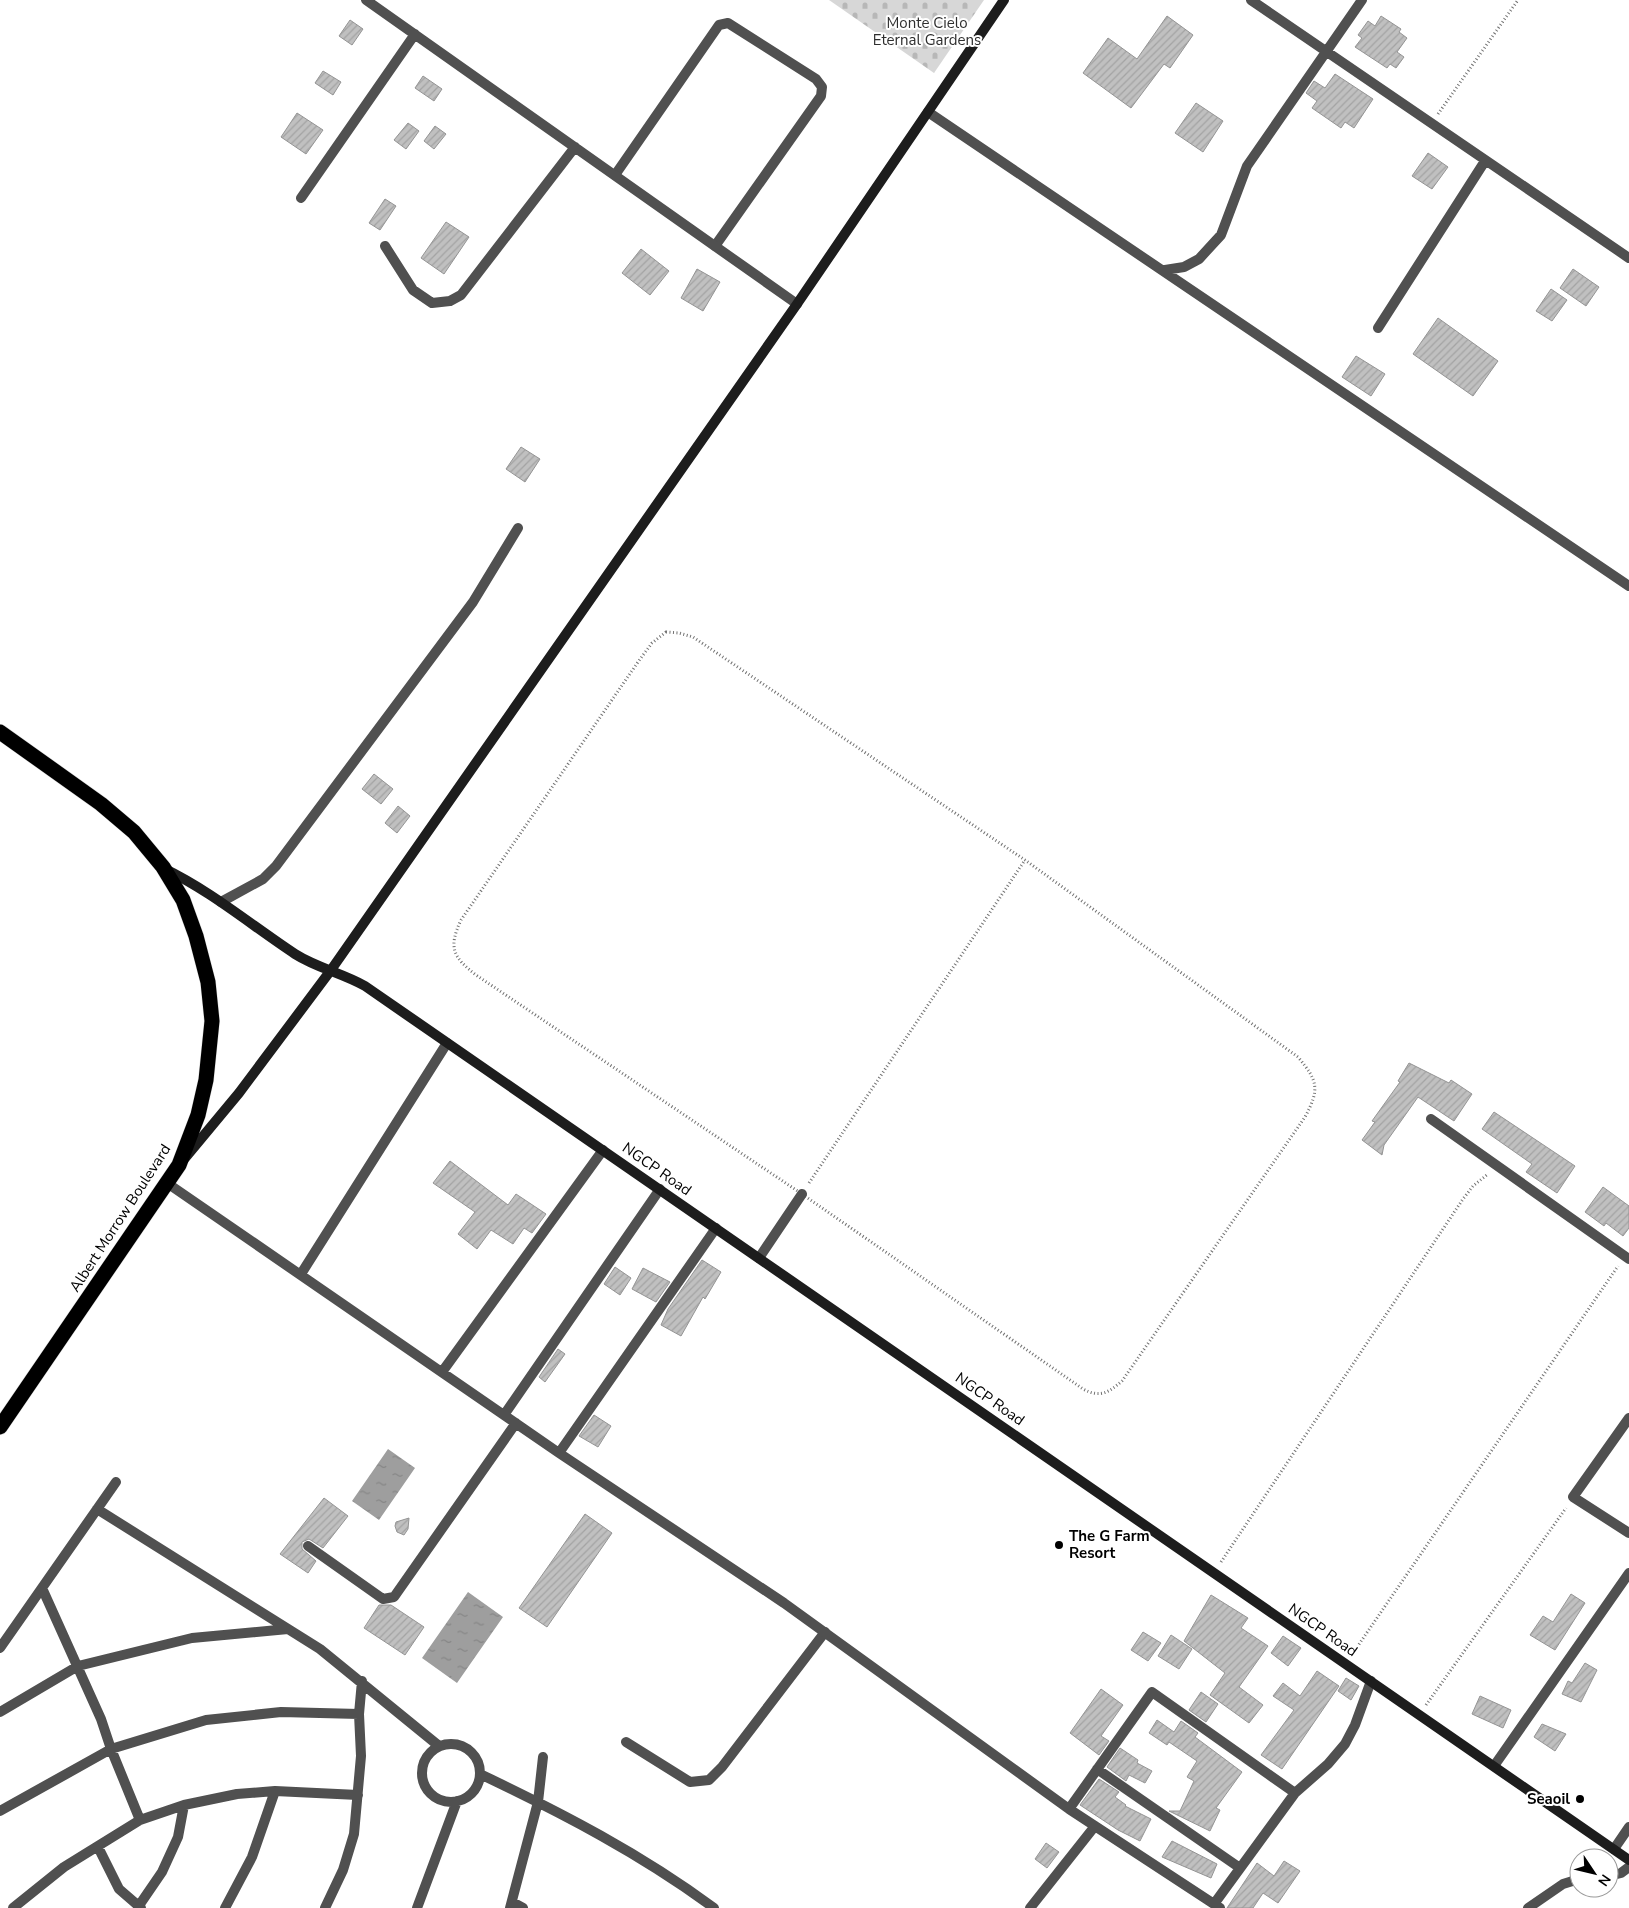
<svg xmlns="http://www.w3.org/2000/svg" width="1629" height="1908" font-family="'Nunito Sans',sans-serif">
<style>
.cemetery{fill:url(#cemetery-stones)}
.water{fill:url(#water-ripples)}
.building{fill:url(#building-hatch);stroke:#949494}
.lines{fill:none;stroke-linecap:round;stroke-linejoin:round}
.highway-casing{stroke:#dbdbdb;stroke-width:16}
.path{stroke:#727272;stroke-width:3;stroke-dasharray:1 2.5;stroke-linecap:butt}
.lane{stroke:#505050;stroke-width:10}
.street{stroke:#505050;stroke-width:10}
.secondary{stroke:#1d1d1d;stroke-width:10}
.highway{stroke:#000;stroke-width:15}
.poi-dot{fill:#000;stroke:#fff;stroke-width:2}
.labels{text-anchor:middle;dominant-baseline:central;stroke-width:4;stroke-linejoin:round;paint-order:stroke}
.park-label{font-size:15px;fill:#2e2e2e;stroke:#fff}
.street-label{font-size:15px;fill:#000;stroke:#fff}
.poi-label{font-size:15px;font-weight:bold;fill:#000;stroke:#fff;text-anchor:start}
</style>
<defs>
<pattern id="cemetery-stones" width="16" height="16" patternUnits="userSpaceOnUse" patternTransform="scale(1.25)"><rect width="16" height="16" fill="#d7d7d7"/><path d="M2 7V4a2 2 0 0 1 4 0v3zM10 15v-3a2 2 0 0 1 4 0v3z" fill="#b7b7b7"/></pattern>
<pattern id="water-ripples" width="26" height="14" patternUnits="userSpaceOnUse" patternTransform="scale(1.25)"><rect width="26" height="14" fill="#9e9e9e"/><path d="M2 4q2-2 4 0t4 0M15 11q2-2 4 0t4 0" fill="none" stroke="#868686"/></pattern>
<pattern id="building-hatch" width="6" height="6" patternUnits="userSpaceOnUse" patternTransform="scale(1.25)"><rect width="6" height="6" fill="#c0c0c0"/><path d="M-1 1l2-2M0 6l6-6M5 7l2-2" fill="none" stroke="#a3a3a3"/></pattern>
</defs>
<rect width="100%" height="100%" fill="#fff"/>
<path class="cemetery" d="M829,0h155l-50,73z"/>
<path class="water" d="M388,1449l27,19 -36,52 -27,-19z
M468,1592l35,25 -46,66 -35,-25z"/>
<path class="building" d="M1167,16l26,19 -23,33 -6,-4 -33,44 -48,-35 25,-35 29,21z
M1381,16l20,13 -2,3 8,6 -10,14 7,5 -8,11 -6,-4 -3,4 -32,-21 7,-9 -4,-3 10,-14 7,5z
M350,20l13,9 -11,16 -13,-9z
M323,71l18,11 -8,13 -18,-12z
M1335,74l38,25 -19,29 -9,-6 -4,6 -29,-20 5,-7 -11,-8 8,-12 11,7z
M423,76l19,13 -8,12 -19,-13z
M1196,103l27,18 -20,31 -28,-19z
M297,113l26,17 -17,24 -25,-17z
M408,123l11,8 -13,18 -12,-9z
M435,126l11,8 -12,15 -10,-8z
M1428,153l20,14 -16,22 -20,-13z
M385,199l11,7 -16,24 -11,-7z
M446,222l23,15 -25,37 -23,-16z
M641,249l28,22 -19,24 -28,-22z
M697,269l23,13 -17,29 -22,-13z
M1573,269l26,18 -13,19 -26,-18z
M1551,289l16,11 -15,21 -16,-10z
M1438,318l60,43 -25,35 -60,-42z
M1356,356l29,18 -14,22 -29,-19z
M521,447l19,12 -15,23 -19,-13z
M374,774l19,15 -12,15 -19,-15z
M398,806l12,10 -13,17 -12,-10z
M1409,1063l40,20 2,-3 21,14 -18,27 -36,-24 -34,48 -2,10 -20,-15 13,-18 -3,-1 28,-39 -2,-1z
M1494,1112l81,54 -18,27 -31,-21 6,-8 -50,-35z
M450,1161l58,44 8,-11 30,20 -14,19 -8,-5 -11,16 -22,-14 -14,19 -19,-15 17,-22 -42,-29z
M1603,1187l26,19v22l-6,8 -17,-13 -2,3 -19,-14z
M702,1260l19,12 -16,27 -2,-2 -22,39 -20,-11 7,-16z
M615,1267l16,11 -11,17 -16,-11z
M643,1268l27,14 -14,20 -24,-13z
M558,1349l7,5 -20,28 -6,-5z
M594,1415l17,11 -13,21 -19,-11z
M324,1498l24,18 -25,32 -14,-9 -7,3v7l14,12 -8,12 -28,-19z
M585,1514l27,19 -65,94 -28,-19z
M409,1518l-1,11 -4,6 -7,-3 -2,-6 1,-4z
M1571,1594l14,9 -30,47 -25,-15 13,-19 10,6z
M1211,1595l37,23 -7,10 27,18 -29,41 24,18 -14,18 -39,-28 15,-22 -41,-32z
M379,1605h12l33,22 -19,28 -41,-27z
M1143,1632l18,11 -13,18 -17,-11z
M1171,1635l21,14 -13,20 -21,-13z
M1283,1636l18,12 -13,18 -17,-13z
M1585,1663l12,7 -16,32 -19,-8 6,-13 4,2z
M1317,1671l22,15 -57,83 -21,-14 33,-45 -21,-14 10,-13 17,13z
M1346,1678l13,8 -8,14 -13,-9z
M1101,1689l22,16 -22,31 8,5 -10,14 -29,-22z
M1201,1692l17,12 -12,18 -17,-12z
M1480,1696l31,14 -8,18 -31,-14z
M1157,1720l17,12 7,-11 17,12 -3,4 47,35 -26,36 4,2 -10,21 -41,-20h11l14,-30 -7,-4 10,-16 -28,-19 -2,3 -18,-12z
M1542,1724l24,10 -11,17 -21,-14z
M1120,1748l18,12 -1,3 15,8 -7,12 -16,-8 -3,6 -19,-14z
M1099,1779l20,13 -4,5 11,8 -1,1 26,13 -11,22 -22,-11 -38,-25z
M1172,1841l45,23 -6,14 -49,-21z
M1046,1843l13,9 -12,16 -12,-9z
M1284,1861l16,10 -22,32 -15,-10 -10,15h-26l30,-45 17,13z"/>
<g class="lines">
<g class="highway-casing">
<path id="highway" d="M0,732l101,72 33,28 29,35 20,33 13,36 12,46 4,39 -6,59 -8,35 -19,50 -179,262"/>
</g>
<path class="path" d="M1438,114l80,-114
M666,632l13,1 14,4 332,223 273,197c20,24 22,32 7,60l-183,264c-14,12 -22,17 -39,8l-281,-195 -326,-219c-23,-18 -28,-27 -15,-55l177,-258 14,-19z
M809,1183l216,-323
M1221,1562l242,-363 10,-13 15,-12
M1353,1653l265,-387
M1426,1705l140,-197"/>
<path class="lane" d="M615,175l104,-150 9,-2 88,56 6,8 -1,9 -106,150
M221,902l42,-23 13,-13 197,-264 45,-74
M759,1258l43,-64
M626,1742l64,40 19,-2 13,-13 103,-135
M1614,1849l15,-22"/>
<path class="street" d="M366,0l431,304
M1251,0l378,258
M928,112l701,474
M301,198l114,-164
M385,246l28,44 19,13 18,-2 11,-6 114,-148
M1165,270l19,-3 15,-8 22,-24 26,-69 115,-166
M1378,328l107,-167
M1431,1119l198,140
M167,1183l392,270 225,150 285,206 151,99
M301,1274l146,-231
M442,1372l161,-222
M504,1415l156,-226
M1629,1418l-56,79 56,36
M559,1453l157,-225
M97,1509l223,140 119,97
M308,1546l75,53 11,-2 122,-174
M42,1588l59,131 10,30 29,71
M0,1648l116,-166
M0,1712l78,-46 114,-28 96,-9
M422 1773a29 29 0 1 1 58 0a29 29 0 1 1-58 0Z
M1494,1766l135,-193
M1097,1769l143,99
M480,1774c82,39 161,80 234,134
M1069,1809l83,-117 143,101
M0,1811l111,-62 95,-29 75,-8 78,2
M98,1847l21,42 22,19
M1609,1876l12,-3 8,-6
M512,1902l11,6
M1214,1904l81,-111 33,-29 17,-20 10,-19 16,-44
M138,1907l24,-35 16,-35 6,-32
M13,1908l51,-41 76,-47 44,-15 53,-11 38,-3 83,4
M225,1908l27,-51 23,-66
M325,1908l18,-38 11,-36 7,-78 -2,-42 3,-33
M417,1908l40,-107
M510,1908l28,-106 5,-45
M1030,1908l65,-82
M1528,1908l35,-24 16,-5"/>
<path class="secondary" d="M163,868c48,23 88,57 132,86 22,14 47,19 70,32l1264,874
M185,1158l54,-65 92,-123 466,-666 207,-304"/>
<use href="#highway" class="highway"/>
</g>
<g class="poi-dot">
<circle cx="1059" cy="1545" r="5"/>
<circle cx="1580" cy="1799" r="5"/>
</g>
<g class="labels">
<g class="park-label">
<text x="927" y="23">Monte Cielo<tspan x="927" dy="17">Eternal Gardens</tspan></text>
</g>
<g class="street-label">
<text transform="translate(657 1169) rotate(35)">NGCP Road</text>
<text transform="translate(120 1218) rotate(-57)">Albert Morrow Boulevard</text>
<text transform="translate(990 1399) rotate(35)">NGCP Road</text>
<text transform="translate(1323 1630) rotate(35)">NGCP Road</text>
</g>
<g class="poi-label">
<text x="1069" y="1536">The G Farm<tspan x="1069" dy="17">Resort</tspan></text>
<text x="1570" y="1799" text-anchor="end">Seaoil</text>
</g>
</g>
<g transform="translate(1594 1873) rotate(125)"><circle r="24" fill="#ffffff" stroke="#999999"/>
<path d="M0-4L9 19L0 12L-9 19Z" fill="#000000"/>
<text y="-8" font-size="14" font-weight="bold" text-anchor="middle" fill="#000000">N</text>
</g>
</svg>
